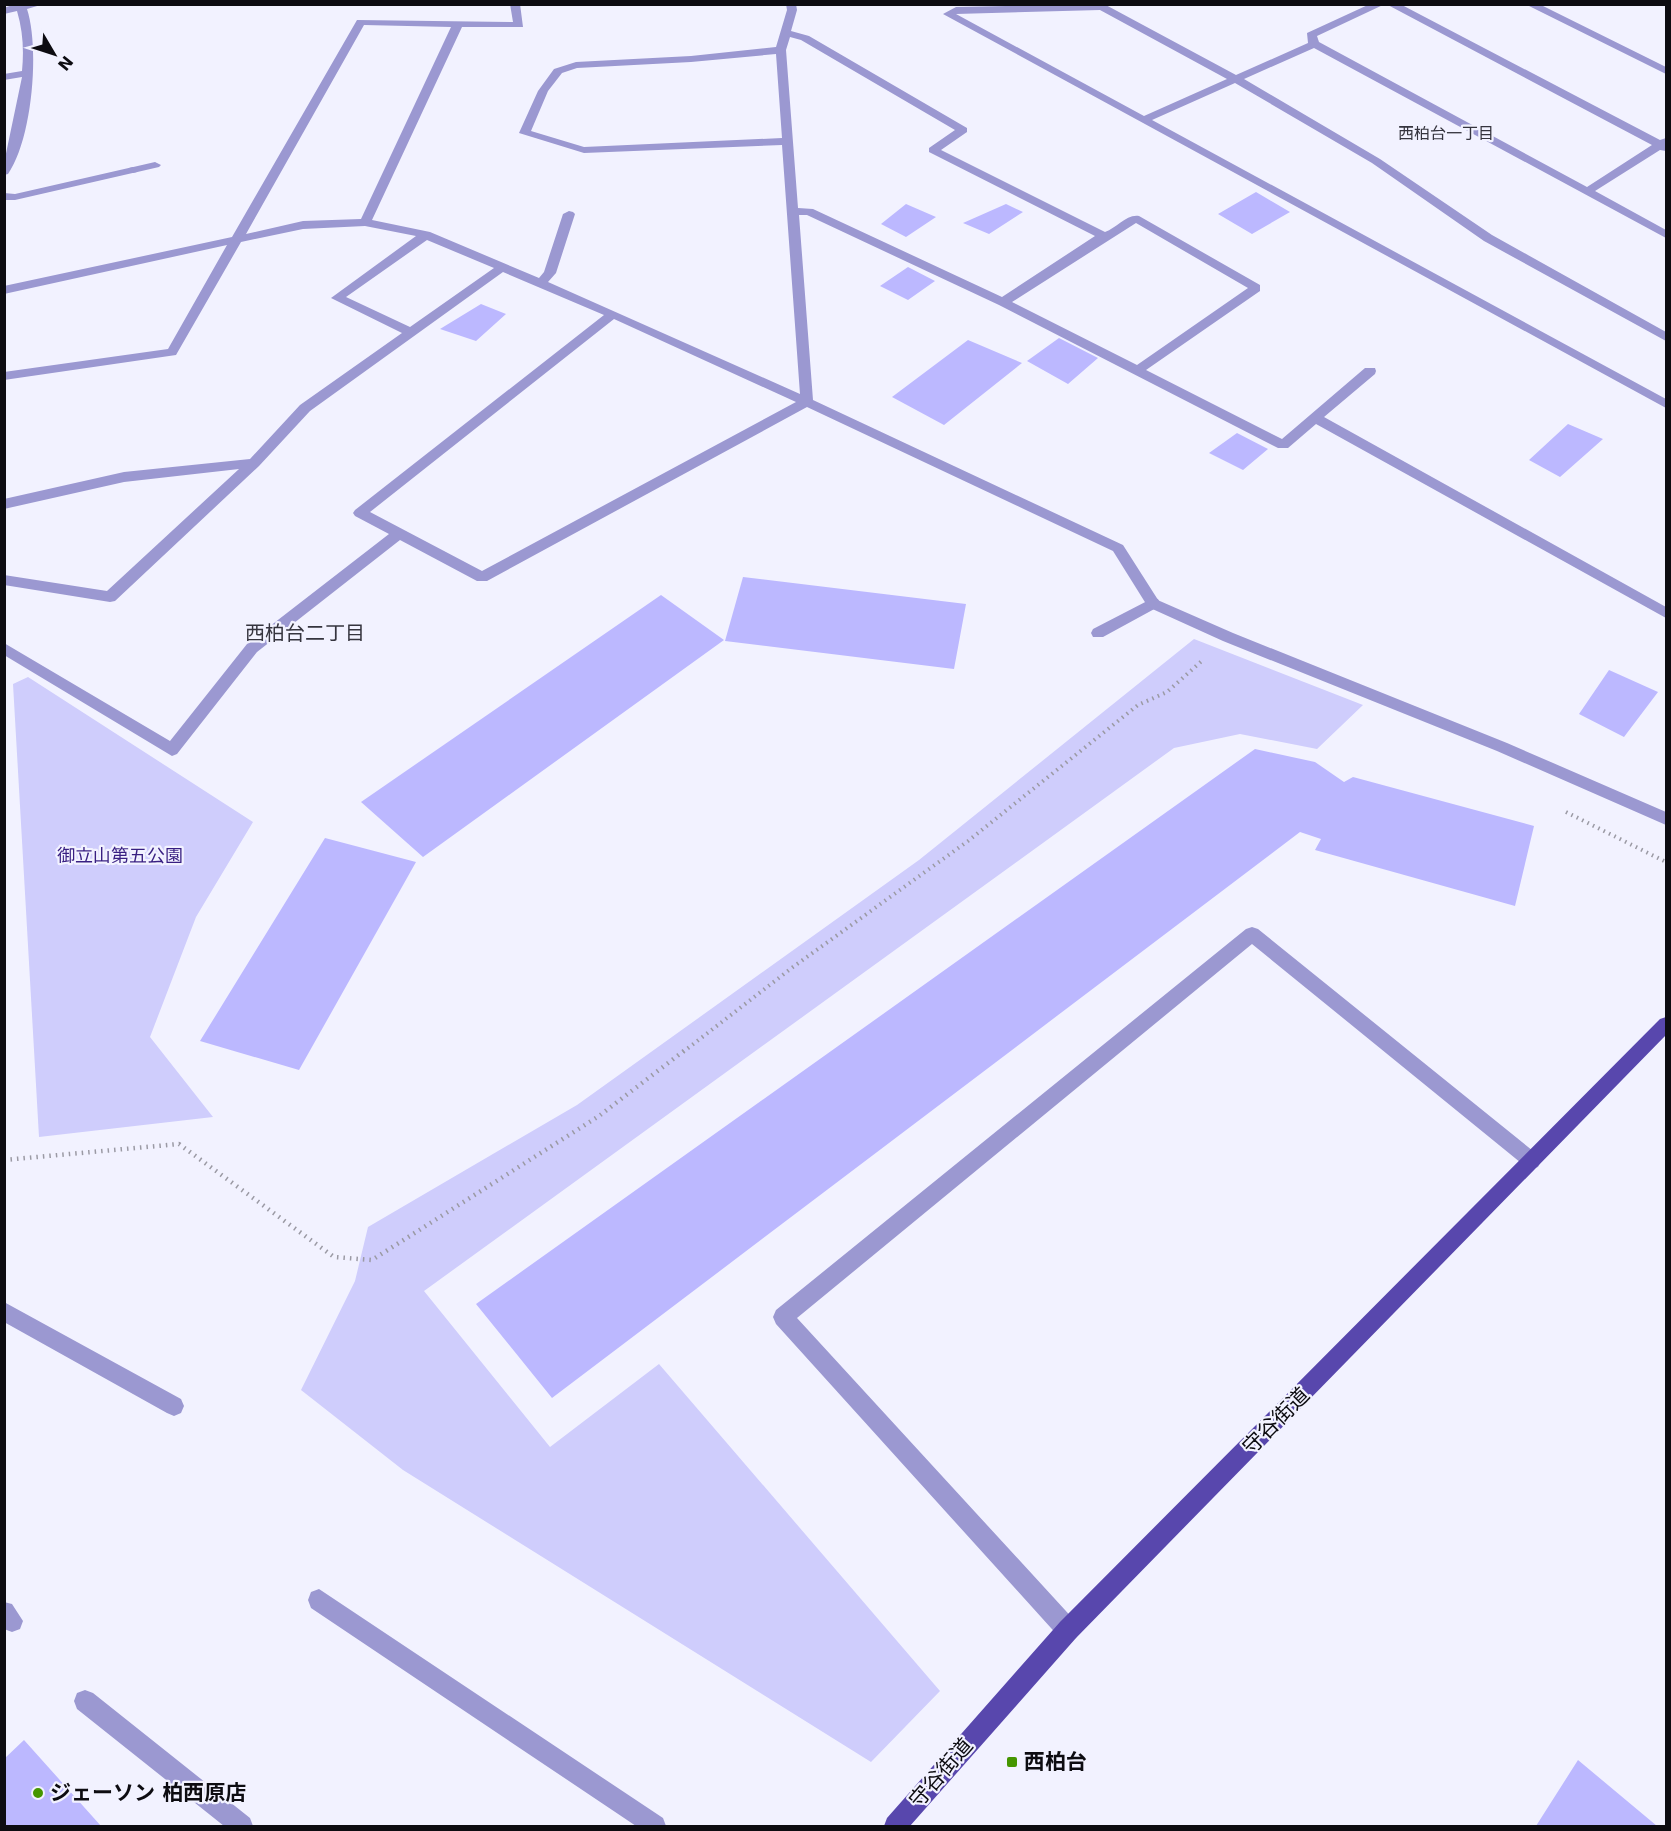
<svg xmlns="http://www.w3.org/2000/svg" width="1671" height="1831" font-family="'DejaVu Sans','Noto Sans JP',sans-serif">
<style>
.green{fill:#cfcdfc}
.building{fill:#bcb8ff}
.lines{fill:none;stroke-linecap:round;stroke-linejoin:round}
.path-far1{stroke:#9b9aa4;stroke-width:4;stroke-dasharray:1.5 4.5;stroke-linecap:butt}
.path{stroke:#9b9aa4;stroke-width:4.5;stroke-dasharray:1.5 5;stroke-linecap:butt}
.service{fill:#9b98d1;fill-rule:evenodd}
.minor{fill:#9b98d1;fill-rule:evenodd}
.tertiary{fill:#9b98d1;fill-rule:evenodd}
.primary{fill:#5847ad;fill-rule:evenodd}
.poi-dot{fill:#459600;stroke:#f2f2ff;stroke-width:2}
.labels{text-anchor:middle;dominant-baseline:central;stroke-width:4.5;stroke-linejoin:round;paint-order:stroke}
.far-neighbourhood-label{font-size:16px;fill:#35343e;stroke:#f2f2ff}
.park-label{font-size:18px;fill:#381f82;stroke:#f2f2ff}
.neighbourhood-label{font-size:20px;fill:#35343e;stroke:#f2f2ff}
.near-street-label{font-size:21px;fill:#0d0c11;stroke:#f2f2ff}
.near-poi-label{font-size:21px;font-weight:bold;fill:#0d0c11;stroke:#f2f2ff;text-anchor:start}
</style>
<rect width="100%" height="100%" fill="#f2f2ff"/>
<path class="green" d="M1194,639l169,66 -46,44 -77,-15 -66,14 -750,543 126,156 109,-83 281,327 -69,71 -468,-292 -102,-80 54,-109 13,-54 209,-122 342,-245z
M28,677l225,145 -57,95 -46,120 63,80 -174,20 -26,-453z"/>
<path class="building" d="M1256,192l34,20 -38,22 -34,-20z
M906,204l30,13 -30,20 -25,-13z
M1006,204l17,8 -34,22 -26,-11z
M908,267l27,14 -27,19 -28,-14z
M481,304l25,10 -30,27 -36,-12z
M1059,338l39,20 -30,26 -41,-23z
M968,340l54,23 -78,62 -52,-28z
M1568,424l35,15 -43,38 -31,-17z
M1237,433l31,16 -25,21 -34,-17z
M743,577l223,27 -12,65 -229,-28z
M661,595l63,45 -301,217 -62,-55z
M1609,670l49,22 -34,45 -45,-23z
M1255,749l60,13 29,20 9,-5 181,49 -19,80 -200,-56 6,-11 -21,-7 -748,566 -76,-94z
M325,838l91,24 -117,208 -99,-29z
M24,1740l77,86h-97v-67z
M1578,1760l79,66h-121z"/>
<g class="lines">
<path class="path-far1" d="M1566,812l100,50
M683,1052l110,-85 175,-126 170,-136 29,-13 37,-33"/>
<path class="path" d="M4,1160l175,-16 155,113 38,3 227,-144 86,-66"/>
<path class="service" d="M155,162l6,3 -2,2 -26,6 -6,-3 2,-2z
M1153,598l5,1 2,4 -2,4 -55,30h-10l-2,-4 2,-4z
M1252,927l6,2 280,226 3,6 -3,6 -6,2 -6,-2 -274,-223 -455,374 279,304 3,8 -3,8 -8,3 -8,-3 -284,-314 -3,-7 3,-7 470,-381z
M319,1589l344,229 3,8h-30l-325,-218 -3,-8 3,-8z
M85,1690l8,3 157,125 3,8h-29l-147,-117 -3,-8 3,-8z"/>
<path class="minor" d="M15,4h29l-17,5c13,40 5,131 -19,165l-4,1v-12l18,-86 -18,3v-6l18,-3c2,-20 1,-40 -5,-60l-13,3v-6z
M510,4h10l3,23h-61l-90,193 58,12 109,46 5,-6 19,-58 6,-3 4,1 2,2 -19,59 -8,9 252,112 -18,-249 -198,8 -65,-20 19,-42 16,-22 22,-7 115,-6 85,-9 11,-37 -1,-6h10l1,6 -6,21 18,5 158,92v4l-26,18 164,82c12,-4 21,-18 34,-16l121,69v6l-114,79 136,69 83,-71h10l1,3 -1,3 -51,43 342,190v11l-350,-194 -28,24h-10l-279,-143 -192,-90h-8l14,185 310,145 37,58 -2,4h-10l-35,-56 -306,-144 -320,174h-10l-77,-41 -143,112 -80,102 -5,2 -168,-101v-12l166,98 77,-97 142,-110 -34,-18 -2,-3 2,-3 249,-195 -101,-43 -193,139 -51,55 -144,135 -5,1 -106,-17v-10l103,16 132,-122 -115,13 -120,27v-10l120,-27 126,-13 50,-54 102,-72 -71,-35 85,-62 -51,-10 -62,3 -62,13 -65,113 -172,25v-8l164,-23 59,-104 -223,49v-8l228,-49 125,-217 156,2zM364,25l87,2 -90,192 -58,2 -57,13zM790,37l11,3 154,90 -26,18v4l166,84 -93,61 -189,-88 -15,-1 -12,-158zM776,54l6,84 -198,9 -53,-16 17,-40 14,-18 15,-5 114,-6zM1136,223l112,65 -111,77 -125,-63zM427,240l67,28 -84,59 -64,-30zM614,319l182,83 -314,169 -112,-59z
M1104,4l132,71 72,-32 -1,-10 63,-29h15l-68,32 2,6 268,145 65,-42 -266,-141h14l260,136 6,-2v13l-6,-1 -65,41 71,39v8l-352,-190 -70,31 136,80 112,76 174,97v9l-182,-100 -112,-78 -137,-80 -83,37 514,279v9l-723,-394 13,-7zM1100,10l127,69 -83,37 -188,-102z
M1525,4h14l127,63v7z
M133,167l6,3 -2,2 -122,28h-11v-7l11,1z
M4,1302l177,97 3,7 -3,7 -7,3 -7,-3 -163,-91z
M4,1602l8,2 11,17 -3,8 -8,3 -8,-3z"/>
<path class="tertiary" d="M1153,598l80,35 274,110 159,69v13l-169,-74 -274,-110 -75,-34 -2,-4 2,-4z"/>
<path class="primary" d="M1666,1017v18l-590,603 -166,188h-26l3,-8 173,-196 600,-603z"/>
</g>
<g class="poi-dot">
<rect x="1006" y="1756" width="12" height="12" rx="3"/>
<circle cx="38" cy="1793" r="6"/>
</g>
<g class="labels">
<g class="far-neighbourhood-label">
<text x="1446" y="133">西柏台一丁目</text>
</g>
<g class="park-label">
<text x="120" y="855">御立山第五公園</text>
</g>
<g class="neighbourhood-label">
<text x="305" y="633">西柏台二丁目</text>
</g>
<g class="near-street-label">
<text transform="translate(1276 1421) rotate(-45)">守谷街道</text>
<text transform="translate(941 1773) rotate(-49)">守谷街道</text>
</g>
<g class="near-poi-label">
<text x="1024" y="1762">西柏台</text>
<text x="50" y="1793">ジェーソン 柏西原店</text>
</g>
</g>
<rect width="1671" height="1831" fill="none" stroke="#0d0c11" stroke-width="12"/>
<g transform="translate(54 54) rotate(129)" stroke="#f2f2ff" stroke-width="4.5" paint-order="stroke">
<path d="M0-4.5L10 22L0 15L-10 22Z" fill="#0d0c11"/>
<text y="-9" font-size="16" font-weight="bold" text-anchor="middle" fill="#0d0c11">N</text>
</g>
</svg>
